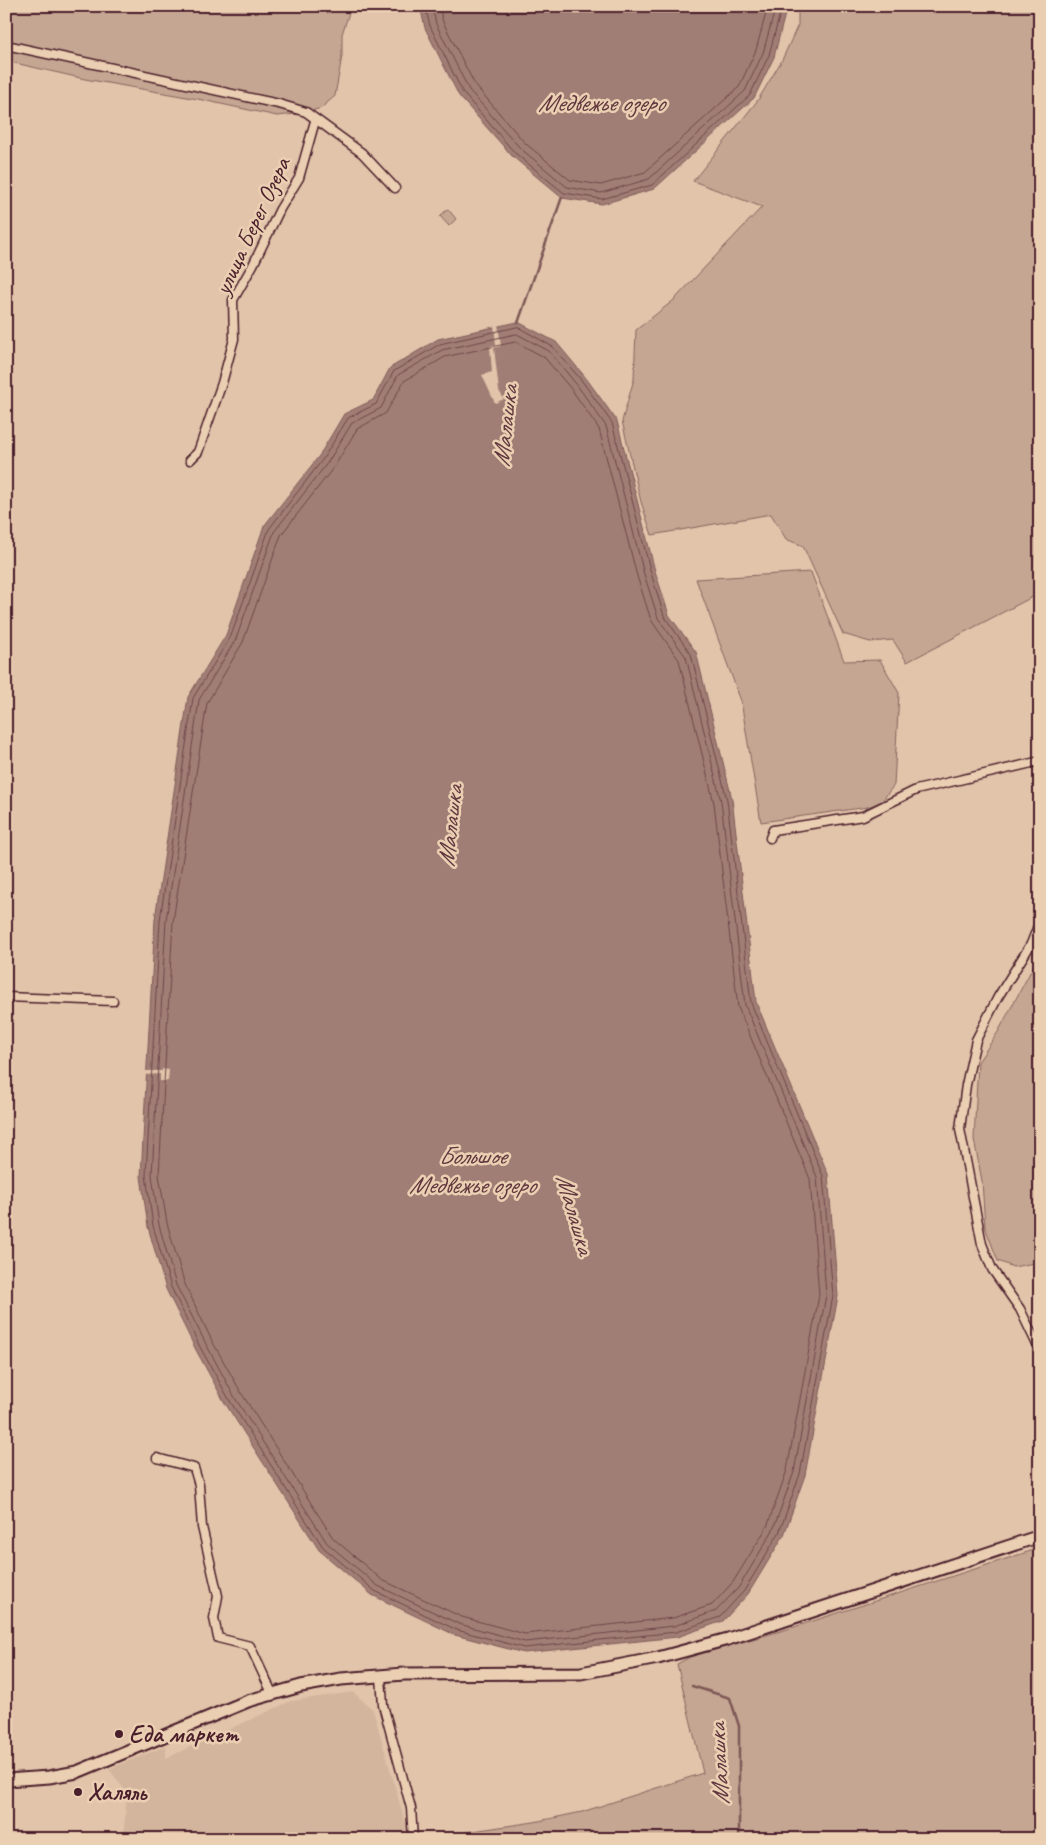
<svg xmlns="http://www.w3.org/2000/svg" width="1046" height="1845" font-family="Caveat,sans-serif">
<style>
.built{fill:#d3b59e}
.green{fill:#c5a692;stroke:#88625e}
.water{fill:#a17e75;stroke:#7e5857}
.pier{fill:#e1c4aa}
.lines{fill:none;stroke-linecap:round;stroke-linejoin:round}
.shore{stroke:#6d4549;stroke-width:1}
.stream{stroke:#7e5857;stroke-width:2.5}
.minor-casing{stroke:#4a1f2b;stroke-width:11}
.secondary-casing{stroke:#4a1f2b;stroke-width:15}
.minor{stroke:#ebcfb2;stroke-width:8}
.secondary{stroke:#ebcfb2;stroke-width:11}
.poi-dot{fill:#4a1f2b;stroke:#ebcfb2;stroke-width:2}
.labels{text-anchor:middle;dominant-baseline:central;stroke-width:5;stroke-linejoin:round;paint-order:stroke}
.street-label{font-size:24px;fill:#4a1f2b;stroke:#ebcfb2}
.poi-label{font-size:24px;font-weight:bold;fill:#4a1f2b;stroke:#ebcfb2;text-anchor:start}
.water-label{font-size:25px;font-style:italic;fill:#60373e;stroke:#ebcfb2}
</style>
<rect width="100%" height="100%" fill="#e1c4aa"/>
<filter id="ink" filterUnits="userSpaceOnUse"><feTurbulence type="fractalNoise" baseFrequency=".02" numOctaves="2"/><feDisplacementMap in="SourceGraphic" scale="10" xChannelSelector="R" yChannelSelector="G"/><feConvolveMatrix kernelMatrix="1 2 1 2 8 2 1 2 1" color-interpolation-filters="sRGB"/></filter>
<g filter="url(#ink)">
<path class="built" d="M353,1692l20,18 36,125v4h-286l4,-46 -18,-24 57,-23v12l125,-57z"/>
<path class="green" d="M6,6h107l8,4 8,1 7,-5h213l1,4 -8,24v22l-7,40 -14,12 -16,5 -28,3 -79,-17 -113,-20 -79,-18z
M798,6h242v587l-133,69 -14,-22 -23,2 -27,-8 -40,-88 -17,-7 -15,-25 -119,21 -11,-33 -19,-81 12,-42 2,-49 38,-30 88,-93 -69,-26 65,-81 24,-40 16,-35z
M448,209l8,10 -7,7 -9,-10z
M811,572l33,89 36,-1 19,33 -5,92 -12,16 -14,6 -107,15 -20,-121 -45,-122z
M1040,954v308l-27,5 -15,-6 -13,-34 -3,-46 -8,-42 4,-77 20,-30z
M1040,1548v291h-608v-2l102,-15 48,-10 121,-39 -26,-109 13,-7 101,-29z"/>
<path class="water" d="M420,6h367l-13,51 -20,41 -100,91 -52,15 -40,-6 -50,-42 -53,-60 -34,-68z
M518,322l38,20 30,36 31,43 38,150 14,44 27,37 36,147 24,203 72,172 10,122 -33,179 -21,60 -36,59 -25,27 -46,16 -153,16 -69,-18 -83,-40 -53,-45 -94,-147 -29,-53 -30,-61 -18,-62 -7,-51 14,-257 33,-222 38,-62 38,-109 55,-70 25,-42 29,-14 17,-32 48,-29z"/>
<path class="pier" d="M504,322l-6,2 3,22 -7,2 5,43 5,8 -9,4 -13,-28 10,-3 -2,-26 6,-1 -2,-20 -7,1z
M162,1069l7,1 -1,11h-8v-7l-16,1v-4h18z"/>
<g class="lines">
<path class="shore" d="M425,6l5,20 33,67 52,60 49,40 38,6 50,-14 98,-90 19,-40 13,-49
M432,6l4,18 33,66 51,58 47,39 34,6 48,-14 96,-88 18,-38 13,-47
M439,6l4,16 32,63 50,58 45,37 31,5 44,-13 94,-85 17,-37 12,-44
M518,327l35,20 29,34 30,42 39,150 13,43 27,38 36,146 24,203 72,173 10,120 -33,178 -21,59 -35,58 -24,26 -44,15 -152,16 -67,-18 -82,-39 -52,-44 -93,-146 -30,-54 -29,-60 -18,-61 -7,-51 14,-255 33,-222 38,-62 38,-107 54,-70 25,-41 28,-14 18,-33 46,-27z
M517,334l32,17 28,34 29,41 38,148 14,44 28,39 35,144 24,204 72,172 9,118 -32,177 -21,58 -34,57 -23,24 -42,15 -149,16 -66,-18 -81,-38 -51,-43 -92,-145 -29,-54 -30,-59 -17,-60 -7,-50 14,-255 33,-220 37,-61 38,-107 54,-70 24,-39 29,-15 17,-33 44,-25z
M516,342l28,15 28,33 27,39 38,147 14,44 28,40 35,143 24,204 72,172 9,116 -32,175 -20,57 -34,55 -21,23 -39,13 -148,16 -63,-17 -80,-37 -49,-42 -91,-144 -30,-53 -28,-59 -17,-59 -8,-48 14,-254 34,-218 36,-61 38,-107 53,-68 23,-38 29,-16 18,-32 41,-24z"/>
<path class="stream" d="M518,323l44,-126
M692,1686l38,12 9,28v113"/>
<g class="minor-casing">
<path id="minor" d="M6,45l273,59 27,8 56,41 33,35
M190,460l8,-8 24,-69 12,-44 -1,-39 20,-35 27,-56 19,-31 16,-57
M770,838l3,-8 90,-14 53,-26 120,-28 4,1
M1040,921l-9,23 -33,53 -22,43 -10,45 -6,44 22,115 10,25 28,40 20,42
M6,997l107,4
M157,1458l37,10 5,17 3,42 16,69 -4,22 4,20 32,8 22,47
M381,1677l2,28 28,103 2,31"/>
</g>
<g class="secondary-casing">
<path id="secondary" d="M6,1780l43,-3 28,-5 171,-71 53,-15 40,-7 63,-5 177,-1 77,-15 70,-19 312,-103"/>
</g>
<use href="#minor" class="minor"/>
<use href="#secondary" class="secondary"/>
</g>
</g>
<g class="poi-dot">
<circle cx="119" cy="1734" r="5"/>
<circle cx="78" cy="1792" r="5"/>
</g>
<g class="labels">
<g class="street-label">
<text transform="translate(252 226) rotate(-65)">улица Берег Озера</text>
</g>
<g class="poi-label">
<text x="129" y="1734">Еда маркет</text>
<text x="88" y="1792">Халяль</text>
</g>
<g class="water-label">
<text x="601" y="103">Медвежье озеро</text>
<text transform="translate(505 426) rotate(-84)">Малашка</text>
<text transform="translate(450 826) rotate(-84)">Малашка</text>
<text x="472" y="1156">Большое<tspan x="472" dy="29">Медвежье озеро</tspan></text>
<text transform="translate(575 1214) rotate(74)">Малашка</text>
<text transform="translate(719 1764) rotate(-93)">Малашка</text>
</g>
</g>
<rect width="1046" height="1845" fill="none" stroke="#ebcfb2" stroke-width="25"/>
<rect x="12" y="12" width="1021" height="1820" fill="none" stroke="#4a1f2b" stroke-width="2" filter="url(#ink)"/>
</svg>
